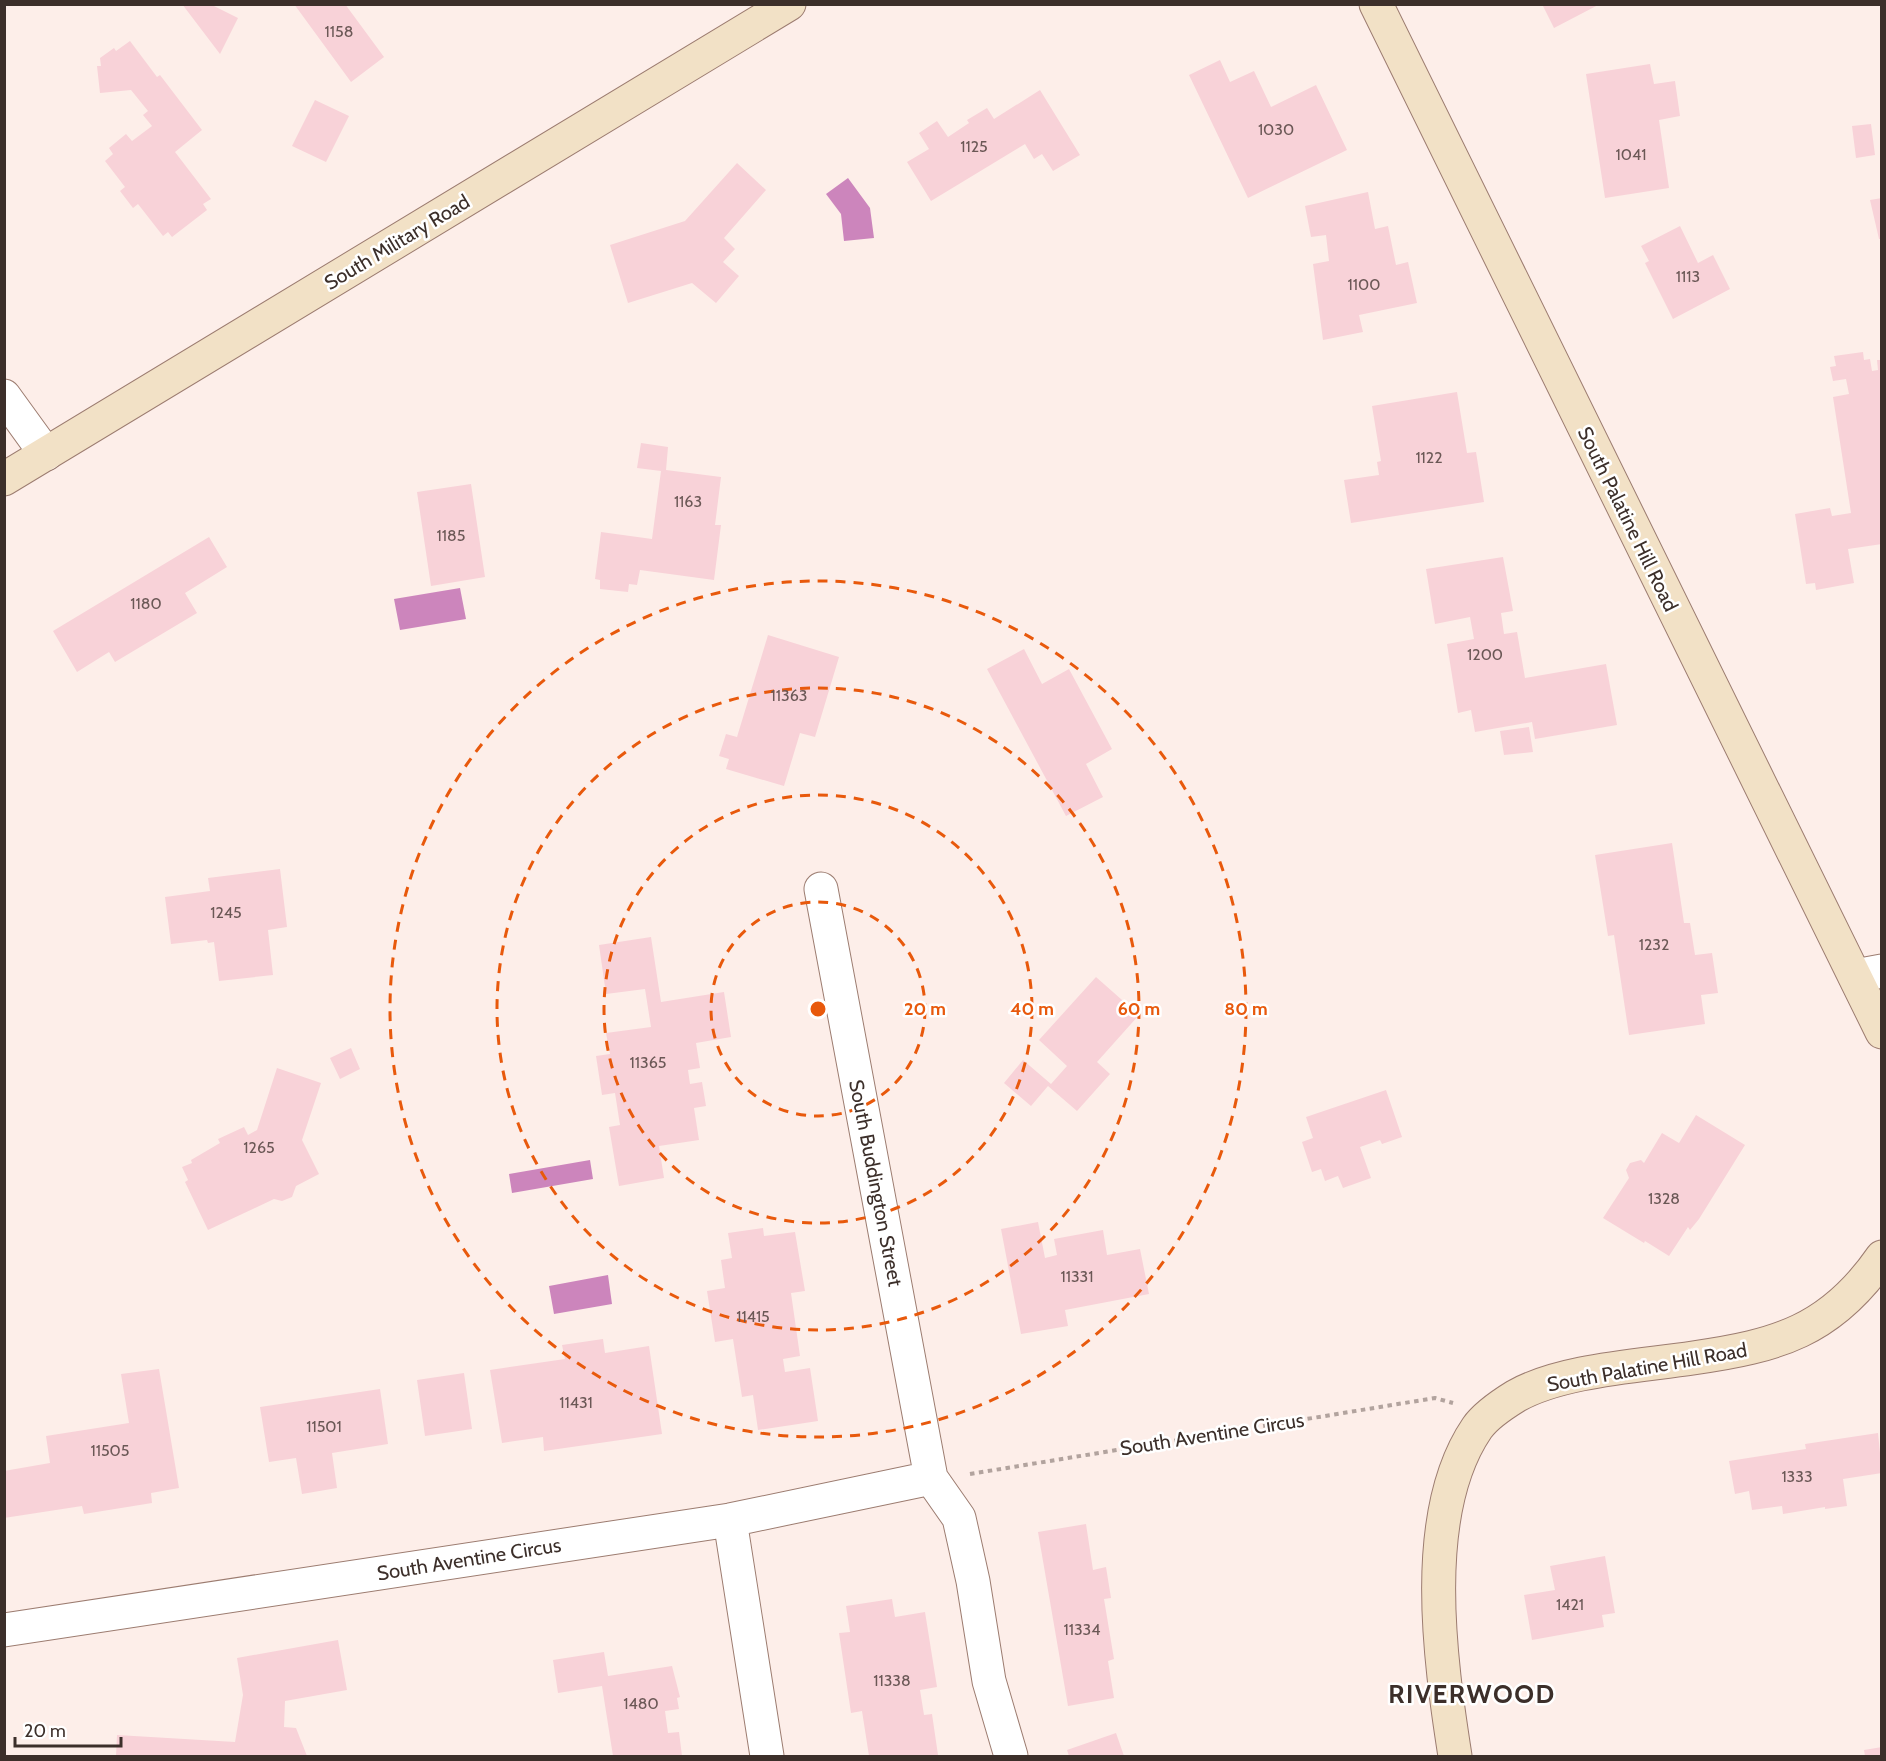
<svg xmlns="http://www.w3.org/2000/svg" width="1886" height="1761" font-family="Cabin,sans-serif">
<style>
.water{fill:#cc85bc}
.building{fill:#f8d2d8}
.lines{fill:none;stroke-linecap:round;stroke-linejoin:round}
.street-casing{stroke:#9c7c70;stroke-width:35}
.secondary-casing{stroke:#9c7c70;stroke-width:35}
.path{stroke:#b2a39e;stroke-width:4;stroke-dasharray:4.5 4.5;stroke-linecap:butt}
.street{stroke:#fff;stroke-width:33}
.secondary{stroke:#f2e1c6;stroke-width:33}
.ring{fill:none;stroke:#e8590c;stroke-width:3;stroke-dasharray:10 8}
.labels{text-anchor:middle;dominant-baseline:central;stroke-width:5;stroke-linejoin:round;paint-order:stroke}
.number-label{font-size:16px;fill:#6b5856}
.street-label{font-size:20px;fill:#3c2f2a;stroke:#fff}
.district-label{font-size:26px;font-weight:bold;letter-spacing:1.5px;fill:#3c2f2a;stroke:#fff}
.centre{fill:#e8590c;stroke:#fff;stroke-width:3}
.ring-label{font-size:18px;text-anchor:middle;font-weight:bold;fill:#e8590c;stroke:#fff;stroke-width:5;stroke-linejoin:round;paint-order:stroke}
</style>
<rect width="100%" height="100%" fill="#fdeee9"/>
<path class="water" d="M848,178l22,30 4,30 -30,3 -3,-27 -15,-20z
M460,588l6,31 -66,11 -6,-31z
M590,1160l3,19 -81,14 -3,-19z
M608,1275l4,29 -58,10 -5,-28z"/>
<path class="building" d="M182,4h28l28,14 -18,36z
M294,4h51l39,53 -33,25z
M1542,4h58l-46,24z
M130,41l27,36 3,-2 42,55 -27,22 36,47 -8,5 4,6 -35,27 -4,-5 -5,4 -25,-32 -5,4 -13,-17 5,-4 -20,-26 8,-7 -4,-6 17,-14 6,7 20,-15 -9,-11 5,-4 -17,-21 -31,3 -3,-27h4l-1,-8 14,-10 2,3z
M1220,60l10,22 24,-11 17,36 45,-22 31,65 -99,48 -59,-123z
M1650,64l4,20 21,-3 5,35 -21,4 10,68 -64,10 -19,-124z
M1040,90l40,65 -27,16 -11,-17 -8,5 -9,-15 -94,57 -24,-39 22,-13 -10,-16 18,-12 11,16 21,-14 -2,-3 20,-12 7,11z
M315,100l34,16 -23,46 -34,-16z
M1871,124l4,31 -19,3 -4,-32z
M737,163l29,27 -42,48 11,11 -12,13 16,14 -23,27 -24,-20 -64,20 -18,-58 75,-24z
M1368,192l7,37 13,-3 8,39 12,-3 9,41 -58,12 4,17 -40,8 -10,-76 16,-3 -3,-26 -15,2 -6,-31z
M1882,198v41h-3l-9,-39z
M1680,226l18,37 15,-8 17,34 -57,30 -28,-56 4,-2 -8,-15z
M1863,352l1,8 6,-1 2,12 6,-1 -1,-10h5v184l-34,5 6,34 -38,7 -1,-7 -9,1 -11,-70 35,-6 2,8 19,-3 -18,-116 16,-3 -3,-15 -13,2 -3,-14 6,-1 -2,-10z
M1457,392l10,61 9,-1 8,50 -133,21 -7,-43 35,-5 -2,-13 4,-1 -9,-55z
M641,443l27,4 -2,23 55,7 -6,48h6l-7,55 -74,-10 -3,15 -8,-1 -1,8 -28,-3v-9l-5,-1 6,-47 51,7 9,-68 -24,-3z
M471,484l14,93 -54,9 -14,-94z
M209,537l18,30 -42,26 12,20 -82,49 -6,-10 -32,20 -24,-41z
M1503,557l10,54 -12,2 3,21 13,-2 8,46 81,-14 11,61 -82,14 -3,-17 -57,10 -4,-22 -13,3 -11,-69 27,-5 -4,-22 -35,7 -9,-55z
M768,635l71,22 -24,80 -15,-4 -16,53 -58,-17 3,-10 -10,-3 7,-22 11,3z
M1024,649l18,35 27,-15 43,80 -26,15 17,33 -37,19 -79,-147z
M1529,727l4,25 -29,3 -4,-24z
M1672,843l12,80h6l5,32 17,-2 6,40 -17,2 4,29 -76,11 -15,-100 -6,1 -13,-81z
M280,869l7,58 -19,3 5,45 -54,6 -5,-39 -6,1 -1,-3 -36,4 -6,-47 45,-6 -2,-13z
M651,937l10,65 63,-10 7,45 -35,6 4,25 -12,2 2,14 12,-2 4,24 -12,2 5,32 -40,6 5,32 -45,8 -10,-59 11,-2 -5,-32 -13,2 -6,-39 14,-2 -4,-21 45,-6 -6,-38 -39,5 -7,-49z
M1096,977l43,38 -42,47 13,12 -33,37 -29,-25 -17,20 -27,-23 19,-23 28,24 16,-18 -28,-26z
M351,1048l9,21 -20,10 -10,-21z
M277,1068l44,15 -19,57 17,34 -23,12 -4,11 -10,4 -8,-2 -66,31 -23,-48 3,-2 -6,-13 10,-4 -1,-3 29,-17 -2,-4 26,-12 4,8 9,-5z
M1386,1090l16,47 -20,7 -2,-4 -20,7 11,31 -28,10 -5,-12 -13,5 -4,-12 -9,3 -10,-30 11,-4 -7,-21z
M1696,1115l49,30 -46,74 -9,11 -2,-3 -19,29 -24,-15 -1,2 -41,-25 26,-40 -3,-8 4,-7 11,-3 3,3 18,-30 17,10z
M1038,1222l7,36 12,-3 -3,-16 49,-9 4,25 33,-6 9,45 -84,16 3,16 -47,8 -20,-105z
M763,1228l1,8 31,-4 10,59 -14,2 9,63 -17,3 2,13 25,-4 8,53 -60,9 -5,-35 -11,2 -9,-58 -18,3 -8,-51 18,-3 -4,-28 11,-2 -4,-25z
M603,1339l2,14 44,-7 13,88 -118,17 -1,-14 -41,6 -12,-73 75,-11 -3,-14z
M159,1369l20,119 -28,5 1,10 -68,11 -2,-8 -78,12v-47l46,-8 -4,-27 83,-13 -8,-49z
M464,1373l8,56 -47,7 -8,-56z
M380,1389l8,55 -56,9 5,35 -35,6 -6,-36 -27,4 -9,-55z
M1878,1433l4,40 -39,6 4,27 -22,3v-2l-42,7 -1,-8 -30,4 -3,-19 -14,3 -6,-33 77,-12 -1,-5z
M1086,1524l7,46 13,-3 5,31 -7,1 10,60 -6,2 6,37 -46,8 -30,-174z
M1605,1556l10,57 -13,2 2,12 -72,13 -8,-45 31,-5 -5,-24z
M892,1599l3,18 30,-5 12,75 -17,3 4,25 8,-1 6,41 -69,1 -7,-45 -11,2 -12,-80 11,-1 -4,-26z
M338,1640l9,50 -62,11 -1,26 12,1 11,28h-191l1,-21 118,7 8,-47 -6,-37z
M604,1652l4,24 64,-10 8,31 -3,1 2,11 -14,2 3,22 11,-1 3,24h-69l-11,-70 -44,7 -5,-33z
M1116,1733l8,23h-55l-2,-6z
M1882,1747v9h-17l-1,-6z"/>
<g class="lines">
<g class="street-casing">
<path id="street" d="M4,396l42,58
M821,889l110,589 28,40 14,63 16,100 22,75
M1855,976l27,-5
M730,1520l37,236
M4,1630l726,-110 201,-42"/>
</g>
<g class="secondary-casing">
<path id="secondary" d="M1376,4l506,1028
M4,479l785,-475
M1455,1756c-15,-96 -36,-243 22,-328 9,-13 26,-24 39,-32 46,-26 124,-30 177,-38 84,-12 138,-27 189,-101"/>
</g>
<path class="path" d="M970,1474l465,-76 18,5"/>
<use href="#street" class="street"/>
<use href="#secondary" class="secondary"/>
</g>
<g class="ring">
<circle cx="818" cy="1009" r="107"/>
<circle cx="818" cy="1009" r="214"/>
<circle cx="818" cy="1009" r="321"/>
<circle cx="818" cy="1009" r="428"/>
</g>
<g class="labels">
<g class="number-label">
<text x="339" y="31">1158</text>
<text x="1276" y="129">1030</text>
<text x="974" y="146">1125</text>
<text x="1631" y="154">1041</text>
<text x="1688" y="276">1113</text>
<text x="1364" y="284">1100</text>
<text x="1429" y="457">1122</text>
<text x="688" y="501">1163</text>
<text x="451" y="535">1185</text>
<text x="146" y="603">1180</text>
<text x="1485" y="654">1200</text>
<text x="789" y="695">11363</text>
<text x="226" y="912">1245</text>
<text x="1654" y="944">1232</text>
<text x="648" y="1062">11365</text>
<text x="259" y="1147">1265</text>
<text x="1664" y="1198">1328</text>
<text x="1077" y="1276">11331</text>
<text x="753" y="1316">11415</text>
<text x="576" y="1402">11431</text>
<text x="324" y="1426">11501</text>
<text x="110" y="1450">11505</text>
<text x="1797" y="1476">1333</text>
<text x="1570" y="1604">1421</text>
<text x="1082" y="1629">11334</text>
<text x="892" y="1680">11338</text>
<text x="641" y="1703">1480</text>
</g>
<g class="street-label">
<text transform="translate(397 242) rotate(-31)">South Military Road</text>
<text transform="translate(1628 519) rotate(64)">South Palatine Hill Road</text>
<text transform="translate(876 1183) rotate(79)">South Buddington Street</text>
<text transform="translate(1647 1367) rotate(-10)">South Palatine Hill Road</text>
<text transform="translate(1212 1434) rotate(-9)">South Aventine Circus</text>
<text transform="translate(469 1559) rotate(-9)">South Aventine Circus</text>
</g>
<g class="district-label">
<text x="1472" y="1694">RIVERWOOD</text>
</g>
</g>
<circle cx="818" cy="1009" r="9" class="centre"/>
<g class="ring-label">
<text x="925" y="1015">20 m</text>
<text x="1032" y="1015">40 m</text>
<text x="1139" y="1015">60 m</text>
<text x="1246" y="1015">80 m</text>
</g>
<rect width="1886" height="1761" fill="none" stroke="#3c2f2a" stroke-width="12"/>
<path d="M15 1737v9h106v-9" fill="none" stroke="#3c2f2a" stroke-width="3"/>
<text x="24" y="1737" font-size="18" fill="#3c2f2a" stroke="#ffffff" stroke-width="4.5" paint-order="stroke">20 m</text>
</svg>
